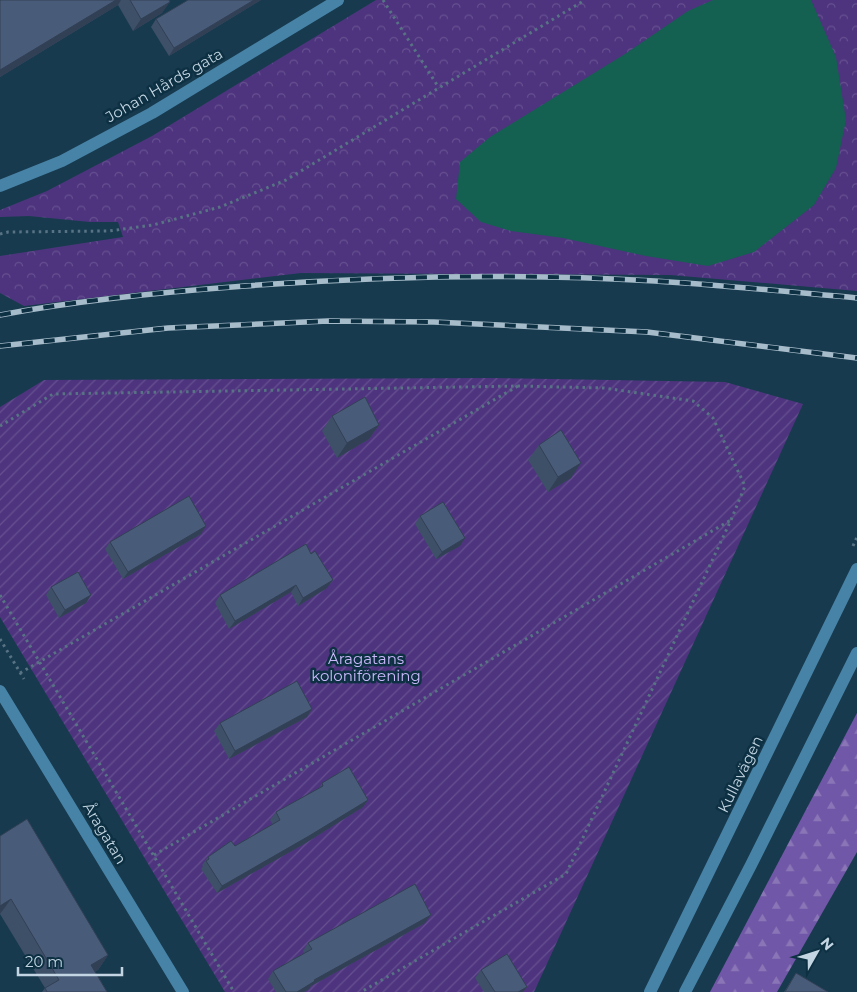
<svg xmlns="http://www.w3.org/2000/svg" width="857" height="992" font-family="Montserrat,sans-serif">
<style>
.forest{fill:url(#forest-firs)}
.park{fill:url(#park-crowns)}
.garden{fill:url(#garden-furrows)}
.water{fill:#146051}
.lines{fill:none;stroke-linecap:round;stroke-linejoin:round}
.path{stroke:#577384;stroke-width:3;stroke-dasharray:2.5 4;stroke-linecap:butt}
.minor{stroke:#4783a7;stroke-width:12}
.rail-casing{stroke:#a7bcca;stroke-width:5.5}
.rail{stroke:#0d3043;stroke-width:4;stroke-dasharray:11;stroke-linecap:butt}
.wall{fill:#3e4f68}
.shaded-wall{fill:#324055}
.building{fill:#485c79;stroke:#324055}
.labels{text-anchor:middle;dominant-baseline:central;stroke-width:5;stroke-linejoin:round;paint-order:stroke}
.street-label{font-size:15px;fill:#c3d5e2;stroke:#0d3043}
.park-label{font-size:15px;fill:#cbb9fb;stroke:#0d3043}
</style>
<defs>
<pattern id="forest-firs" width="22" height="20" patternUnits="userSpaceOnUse" patternTransform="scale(1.25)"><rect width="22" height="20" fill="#7157a7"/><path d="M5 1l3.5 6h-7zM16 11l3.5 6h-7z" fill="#8a76b7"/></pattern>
<pattern id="park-crowns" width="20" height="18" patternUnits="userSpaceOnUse" patternTransform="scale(1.25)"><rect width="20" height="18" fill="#4e347e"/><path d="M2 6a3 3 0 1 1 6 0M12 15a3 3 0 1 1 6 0" fill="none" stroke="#665090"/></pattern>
<pattern id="garden-furrows" width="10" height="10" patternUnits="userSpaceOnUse" patternTransform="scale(1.25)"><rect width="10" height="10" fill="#4e347e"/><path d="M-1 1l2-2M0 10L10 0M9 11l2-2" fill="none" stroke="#665090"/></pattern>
</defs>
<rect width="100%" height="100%" fill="#183a4e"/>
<path class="forest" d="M857,713v139l-80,140h-67z"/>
<path class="park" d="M376,0h481v291l-187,-16 -369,-2 -277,33 -24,-13v-37l123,-19 -5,-15h-28l-61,-6 -29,1v-7l47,-19 105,-55z"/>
<path class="garden" d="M488,378l237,4 78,22 -269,588h-309l-225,-375v-210l44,-27z"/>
<path class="water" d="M713,0h98l25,57 10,63 -10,48 -22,37 -60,47 -46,14 -62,-10 -83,-18 -52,-7 -30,-9 -25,-23 4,-37 30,-25 135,-83 63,-43z"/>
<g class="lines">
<path class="path" d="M383,0l56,88
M0,234l8,-2 101,-1 44,-6 67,-18 66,-27 299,-180
M0,426l53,-32 466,-8 85,2 89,13 20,17 32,68 -14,34 -165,354 -205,118
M853,546l4,-9
M0,595l234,397
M0,639l24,40
M20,673l498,-287
M154,855l577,-335"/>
<path class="minor" d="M0,186l62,-25 90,-48 186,-113
M0,691l183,301
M650,992l207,-423
M685,992l66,-127 106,-212"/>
<g class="rail-casing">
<path id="rail" d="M0,315c80,-15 163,-23 245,-29 136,-10 273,-13 410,-5 67,4 135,11 202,17
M0,346l168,-18 160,-7 106,1 213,10 210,26"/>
</g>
<use href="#rail" class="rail"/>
</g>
<path class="wall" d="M0,0h169l-7,13 -29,18 -15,-26 -118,72z
M261,0l-92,56 -18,-29 5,-8z
M332,416l47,9 -10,14 -32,19 -15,-27z
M539,445l32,33 -23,14 -20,-32z
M420,516l40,30 -24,13 -21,-35z
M201,534l-78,45 -18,-30 5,-7z
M306,544l21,44 -29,18 -7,-14 -62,37 -14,-26 5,-8z
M51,587l40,8 -5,8 -27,15 -13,-23z
M312,709l-5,8 -78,42 -15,-28 6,-8z
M322,783l46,17 -5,7 -59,37 -87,49 -16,-24 2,-3 -1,-1 6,-8 27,-11 38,-21 -3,-5 6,-8 43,-24z
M0,836l108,119 -10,15 -3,1 12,21h-65l3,-4 -45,-74z
M425,923l-114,63 -2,3 -5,3h-28l-8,-13 5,-8 31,-18 -1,-2 5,-8z
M481,970l46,17 -4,5h-39l-9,-14z
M796,973l32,19h-44z"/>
<path class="shaded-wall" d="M116,0h5l-3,5 -118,72v-7z
M254,0h7l-92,56 5,-8z
M170,2l-8,11 -29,18 8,-12z
M379,425l-10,14 -32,19 10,-15z
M581,463l-10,15 -23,14 10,-15z
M206,526l-5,8 -78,45 5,-7z
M465,538l-5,8 -24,13 6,-7z
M333,580l-6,8 -29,18 5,-8z
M296,585l-5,7 -62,37 6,-8z
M91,595l-5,8 -27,15 6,-8z
M312,709l-5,8 -78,42 6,-8z
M368,800l-5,7 -59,37 -87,49 5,-7z
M11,899l-11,15v-8z
M431,915l-6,8 -114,63 -2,3 -5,3h-7l17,-12z
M108,955l-10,15 -17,10 10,-15z
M527,987l-4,5h-5z"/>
<path class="building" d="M0,0h116l-116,70z
M130,0h39l1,2 -29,17z
M188,0h66l-80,48 -18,-29z
M365,397l14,28 -32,18 -15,-27z
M561,430l20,33 -23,14 -19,-32z
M189,496l17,30 -78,46 -18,-30z
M443,502l22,36 -23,14 -22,-36z
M306,544l5,10 4,-3 18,29 -30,18 -7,-13 -61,36 -15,-26z
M78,572l13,23 -26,15 -14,-23z
M297,681l15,28 -77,42 -15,-28z
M349,767l19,33 -59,36 -87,50 -16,-25 3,-2 -1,-2 23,-16 4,5 45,-26 -4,-8 47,-26 -1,-3z
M27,819l81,136 -17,10 16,27h-60l-2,-4 14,-8 -48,-81 -11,7v-70z
M415,884l16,31 -117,65 1,1 -18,11h-11l-13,-21 39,-22 -4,-6z
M507,954l20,33 -9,5h-23l-14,-22z
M796,973l32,19h-43z"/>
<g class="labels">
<g class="street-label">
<text transform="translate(164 85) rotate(-30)">Johan Hårds gata</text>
<text transform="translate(740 774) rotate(-64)">Kullavägen</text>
<text transform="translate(105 833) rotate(59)">Åragatan</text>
</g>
<g class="park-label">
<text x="366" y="658">Åragatans<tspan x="366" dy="17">koloniförening</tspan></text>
</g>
</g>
<g transform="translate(817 952) rotate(51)" stroke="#0d3043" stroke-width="4" paint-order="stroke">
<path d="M0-4L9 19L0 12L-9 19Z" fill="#c3d5e2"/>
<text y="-8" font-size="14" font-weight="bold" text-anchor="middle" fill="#c3d5e2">N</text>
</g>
<path d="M18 967v8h104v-8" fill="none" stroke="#c3d5e2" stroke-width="2.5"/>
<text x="25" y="967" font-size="15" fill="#c3d5e2" stroke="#0d3043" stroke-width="4" paint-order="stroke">20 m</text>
</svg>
